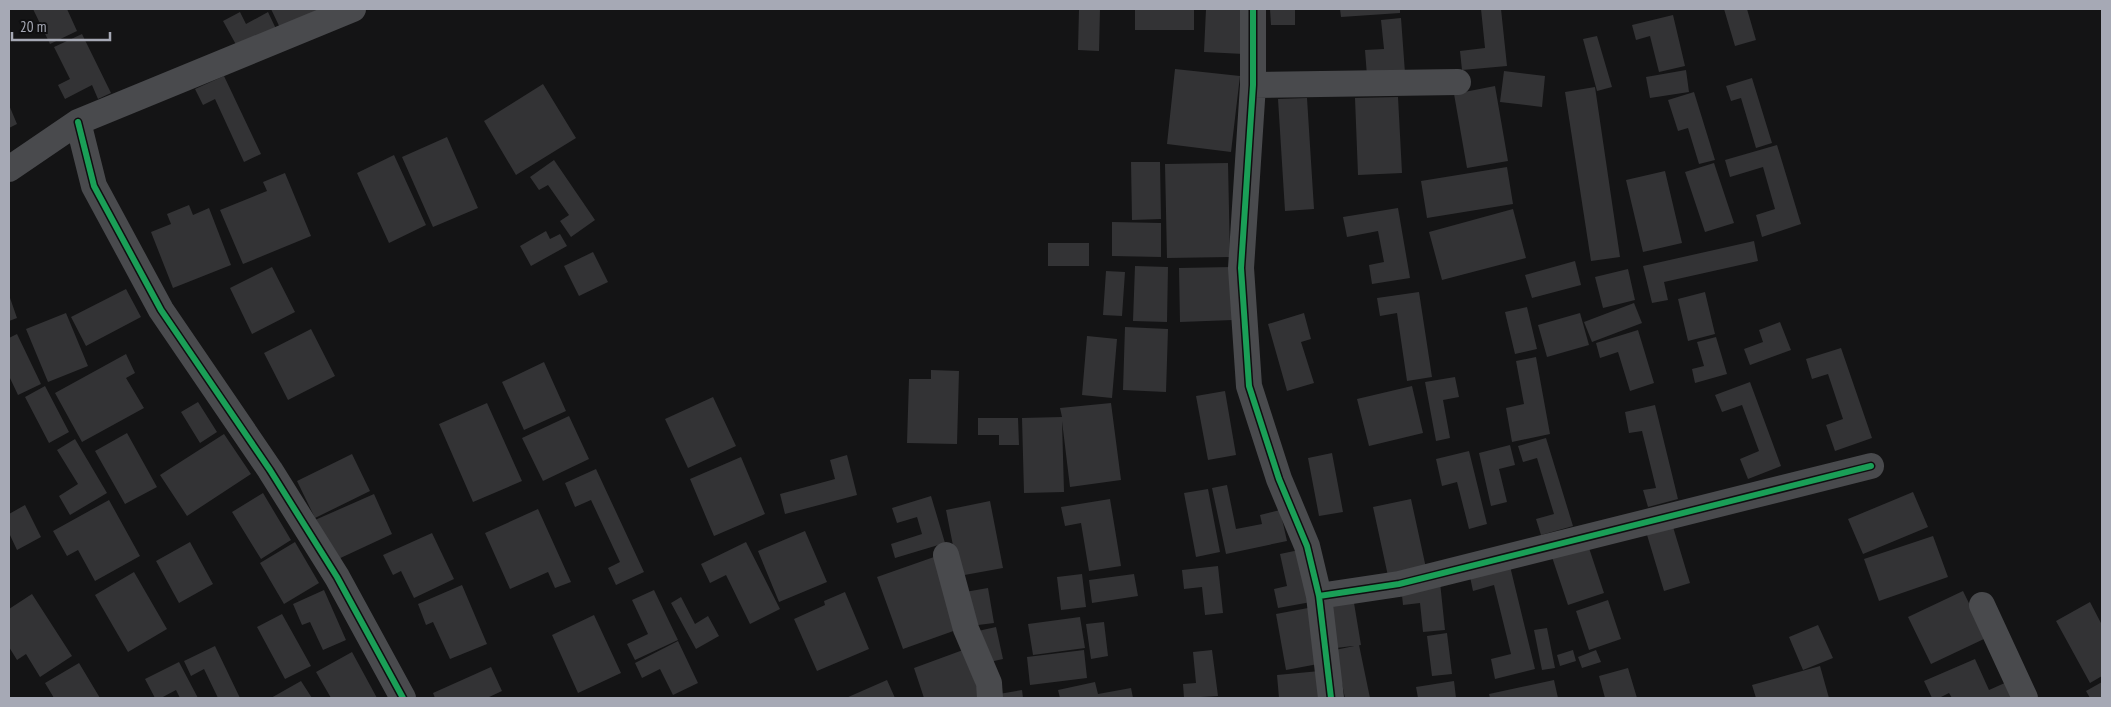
<svg xmlns="http://www.w3.org/2000/svg" width="2111" height="707" font-family="'PT Sans Narrow',sans-serif">
<style>
.building{fill:#333335}
.lines{fill:none;stroke-linecap:round;stroke-linejoin:round}
.street{stroke:#494a4d;stroke-width:26}
.cycleway-casing{stroke:#0f0f10;stroke-width:9}
.cycleway{stroke:#1a9f57;stroke-width:6}
</style>
<rect width="100%" height="100%" fill="#141415"/>
<path class="building" d="M33,9h34l10,22 -27,13z
M271,9h54l-43,23z
M1079,9h21l-1,42 -21,-1z
M1135,9h59v21h-59z
M1206,9h40l-2,45 -40,-2z
M1270,9h25v16h-24z
M1340,9h60v4l-59,4z
M1481,9h20l6,57 -45,4 -2,-19 25,-3z
M1724,9h23l9,31 -21,6z
M240,12l6,12 22,-12 9,19 -38,19 -16,-29z
M1673,15l12,51 -26,6 -9,-36 -14,4 -4,-15z
M1401,18l4,55 -38,3 -2,-26 19,-1 -3,-29z
M82,34l29,59 -13,6 -6,-14 -27,14 -7,-14 12,-6 -16,-32z
M1597,36l15,51 -15,4 -14,-52z
M1175,69l65,7 -9,76 -64,-8z
M1686,70l3,22 -39,6 -4,-21z
M1504,71l41,5 -3,31 -42,-5z
M224,76l37,78 -17,8 -29,-63 -12,6 -8,-16z
M1752,78l20,65 -16,5 -15,-50 -10,3 -5,-15z
M543,84l33,54 -60,37 -32,-54z
M1495,86l13,75 -41,7 -13,-74z
M1595,87l25,170 -29,4 -26,-169z
M1694,92l21,68 -16,4 -11,-36 -10,3 -10,-31z
M1398,97l4,76 -44,2 -3,-77z
M1307,98l7,111 -29,2 -7,-112z
M9,105l8,19 -8,4z
M447,137l31,71 -45,19 -31,-70z
M1777,145l24,79 -39,13 -6,-22 19,-6 -12,-42 -33,10 -5,-17z
M394,155l32,70 -37,18 -32,-70z
M554,160l41,60 -24,17 -11,-16 9,-6 -21,-30 -9,5 -9,-13z
M1131,162h29l1,57 -29,1z
M1228,163l2,94 -63,1 -2,-94z
M1714,163l20,60 -29,9 -20,-60z
M1507,167l6,37 -86,14 -6,-37z
M1665,171l17,72 -39,9 -17,-72z
M285,173l26,63 -68,28 -23,-54 47,-19 -4,-9z
M189,205l4,10 16,-7 22,57 -58,23 -22,-56 20,-8 -4,-10z
M1398,208l12,70 -38,6 -3,-19 15,-3 -6,-31 -31,6 -4,-20z
M1513,209l13,49 -84,22 -13,-48z
M1112,222l49,1v34l-49,-1z
M546,231l4,8 10,-5 7,12 -36,20 -11,-20z
M1754,241l4,20 -94,21 4,18 -16,3 -9,-37z
M1048,243h41v23h-41z
M593,252l15,30 -29,14 -15,-30z
M1575,261l6,24 -49,13 -7,-23z
M1135,266l33,1 -1,55 -34,-1z
M272,267l23,45 -43,22 -22,-46z
M1232,267l1,53 -53,2 -1,-54z
M1628,269l7,31 -32,8 -8,-31z
M1106,271l19,1 -3,44 -19,-1z
M126,289l15,28 -55,29 -15,-29z
M1419,292l13,85 -25,4 -10,-68 -17,3 -3,-18z
M1705,292l10,42 -27,7 -10,-42z
M9,295l8,23 -8,3z
M1634,303l8,20 -50,19 -8,-20z
M1527,307l10,42 -22,5 -10,-42z
M66,313l22,53 -40,16 -22,-53z
M1304,313l7,26 -10,3 13,41 -27,8 -19,-67z
M1580,313l9,32 -42,12 -9,-32z
M1780,322l11,28 -41,15 -6,-16 19,-7 -4,-12z
M1125,327l43,2 -2,63 -43,-2z
M311,329l24,47 -47,24 -24,-47z
M1638,330l16,53 -24,8 -12,-39 -18,6 -4,-15z
M17,334l24,50 -23,11 -9,-19v-38z
M1087,336l30,3 -5,59 -30,-3z
M1716,337l11,37 -32,9 -3,-14 12,-3 -7,-24z
M1841,348l31,90 -37,13 -9,-26 17,-6 -15,-45 -16,5 -6,-20z
M126,354l9,19 -9,5 18,30 -62,34 -27,-49z
M1536,357l14,77 -38,8 -6,-34 18,-4 -8,-43z
M544,362l22,49 -42,19 -22,-48z
M931,370l28,1 -2,73 -50,-1 2,-64h22z
M1455,377l4,20 -16,3 7,38 -14,3 -11,-59z
M1750,382l31,84 -33,13 -8,-20 19,-8 -17,-46 -20,7 -7,-17z
M45,386l24,46 -20,11 -24,-46z
M1412,386l11,47 -54,13 -12,-47z
M1225,391l11,64 -28,5 -12,-64z
M713,397l23,49 -48,22 -23,-49z
M198,402l19,30 -17,11 -19,-31z
M487,403l35,78 -49,21 -34,-78z
M1111,403l10,77 -51,7 -8,-66 2,71 -40,1 -2,-75 40,-1 -2,-9z
M1655,405l23,94 -30,8 -5,-17 13,-2 -14,-57 -13,2 -4,-21z
M569,416l20,43 -46,22 -21,-43z
M978,418h40l1,27h-20v-10h-21z
M127,433l30,54 -32,17 -30,-53z
M224,434l27,40 -64,42 -27,-41z
M1546,438l27,88 -32,9 -5,-16 18,-5 -17,-56 -14,4 -5,-16z
M75,439l32,54 -37,22 -11,-19 19,-12 -21,-34z
M1510,445l5,20 -16,4 8,33 -16,4 -12,-53z
M1469,451l18,73 -18,5 -12,-47 -15,4 -6,-27z
M1332,453l11,59 -24,4 -11,-58z
M352,454l18,37 -55,27 -18,-37z
M847,455l10,40 -72,19 -5,-20 55,-15 -5,-19z
M741,457l24,57 -51,22 -24,-57z
M596,469l48,103 -28,13 -8,-17 12,-6 -29,-62 -16,7 -10,-24z
M1227,485l9,44 26,-5 -2,-9 20,-5 7,31 -61,13 -14,-66z
M1208,489l12,63 -24,5 -12,-64z
M1913,492l15,35 -65,27 -15,-35z
M263,493l28,47 -30,19 -29,-47z
M374,494l18,40 -58,27 -19,-41z
M931,496l14,47 -50,15 -4,-14 31,-10 -5,-17 -20,6 -5,-15z
M1110,499l11,67 -32,5 -8,-48 -16,3 -4,-19z
M1411,499l15,69 -38,8 -15,-69z
M109,500l31,56 -45,25 -17,-31 -11,6 -14,-25z
M990,501l13,67 -44,8 -13,-66z
M25,505l16,32 -24,13 -8,-17v-19z
M538,509l33,73 -16,6 -7,-16 -38,17 -25,-56z
M1670,517l20,66 -26,8 -20,-66z
M805,531l22,51 -48,20 -21,-51z
M432,533l22,46 -40,19 -13,-27 -8,4 -10,-20z
M1933,536l15,41 -69,24 -15,-42z
M1586,539l18,54 -36,12 -18,-54z
M190,542l23,42 -34,19 -23,-42z
M295,542l24,41 -35,21 -24,-41z
M746,542l34,67 -30,15 -24,-49 -16,8 -9,-19z
M1299,550l12,52 -33,6 -4,-19 13,-3 -7,-32z
M934,557l25,72 -56,20 -26,-72z
M1509,562l26,107 -40,10 -4,-20 20,-5 -17,-69 -21,6 -4,-19z
M1218,566l5,47 -18,2 -3,-28 -18,2 -2,-19z
M134,572l33,57 -39,23 -33,-57z
M1082,574l4,33 -25,3 -4,-33z
M1134,574l4,22 -46,7 -3,-23z
M1440,582l5,48 -22,2 -3,-29 -17,2 -2,-20z
M462,585l25,59 -37,15 -17,-37 -7,3 -8,-21z
M988,588l6,35 -24,3 -5,-34z
M324,590l22,50 -23,10 -13,-28 -8,3 -9,-21z
M654,590l24,50 -43,20 -8,-16 21,-10 -16,-34z
M1963,591l23,47 -55,26 -23,-47z
M845,592l24,57 -52,22 -23,-52 31,-14 -1,-4z
M32,594l40,62 -32,21 -14,-23 -9,6 -8,-13v-38z
M681,597l14,27 13,-8 11,20 -23,13 -25,-46z
M1353,597l8,48 -25,3 -7,-47z
M1608,600l13,39 -32,11 -13,-39z
M2090,602l12,23v51l-12,7 -34,-62z
M1308,608l10,56 -32,6 -10,-56z
M282,614l29,52 -26,13 -28,-52z
M594,615l27,58 -43,20 -26,-58z
M1080,617l5,31 -52,7 -5,-31z
M1104,622l4,34 -17,3 -5,-35z
M1818,625l15,33 -30,12 -14,-33z
M996,627l7,32 -18,4 -7,-32z
M1547,628l8,40 -13,2 -8,-40z
M1447,633l5,41 -20,2 -5,-40z
M678,641l20,42 -25,12 -13,-26 -18,9 -7,-15z
M1359,645l11,53h-25l-10,-48z
M215,646l25,52h-22l-14,-29 -13,7 -7,-15z
M963,650l18,48h-57l-10,-30z
M1084,650l3,28 -57,7 -3,-28z
M1212,650l6,46 -34,2 -1,-14 13,-1 -3,-31z
M1573,650l3,11 -16,5 -3,-11z
M1596,650l5,12 -19,6 -4,-11z
M352,652l25,46h-46l-15,-26z
M1975,659l14,31 18,-8 7,16h-62l-3,-5 -10,5h-7l-8,-17z
M179,662l19,36h-18l-4,-8 -15,8h-6l-10,-19z
M79,663l21,35h-46l-9,-15z
M1820,666l9,32h-73l-4,-13z
M491,667l11,24 -15,7h-52l-2,-5z
M1628,668l9,30h-32l-6,-22z
M1320,671l3,27h-44l-2,-23z
M887,680l8,18h-49z
M1554,680l4,18h-68l-1,-4z
M301,681l11,17h-41z
M1454,681l2,17h-38l-2,-11z
M1095,682l3,12 33,-6 2,10h-73l-2,-8z
M2102,682v16h-12l-4,-7z
M1022,690l1,8h-23l-1,-4z"/>
<g class="lines">
<path class="street" d="M1253,9v76l-12,183 8,118 30,93 28,67 12,50 12,102
M1253,85l205,-3
M78,122l16,64 67,124 109,160 67,107 66,121
M9,169l69,-47 275,-113
M946,555l20,74 23,54 1,15
M1319,596l80,-12 472,-118
M1982,605l43,93"/>
<g class="cycleway-casing">
<path id="cycleway" d="M1253,9v76l-12,183 8,118 30,93 28,67 12,50 12,102
M78,122l16,64 67,124 109,160 67,107 66,121
M1319,596l80,-12 472,-118"/>
</g>
<use href="#cycleway" class="cycleway"/>
</g>
<rect width="2111" height="707" fill="none" stroke="#a6a9b5" stroke-width="20"/>
<path d="M12 32v8h98v-8" fill="none" stroke="#a6a9b5" stroke-width="2.5"/>
<text x="20" y="32" font-size="15" fill="#a6a9b5" stroke="#0f0f10" stroke-width="4" paint-order="stroke">20 m</text>
</svg>
